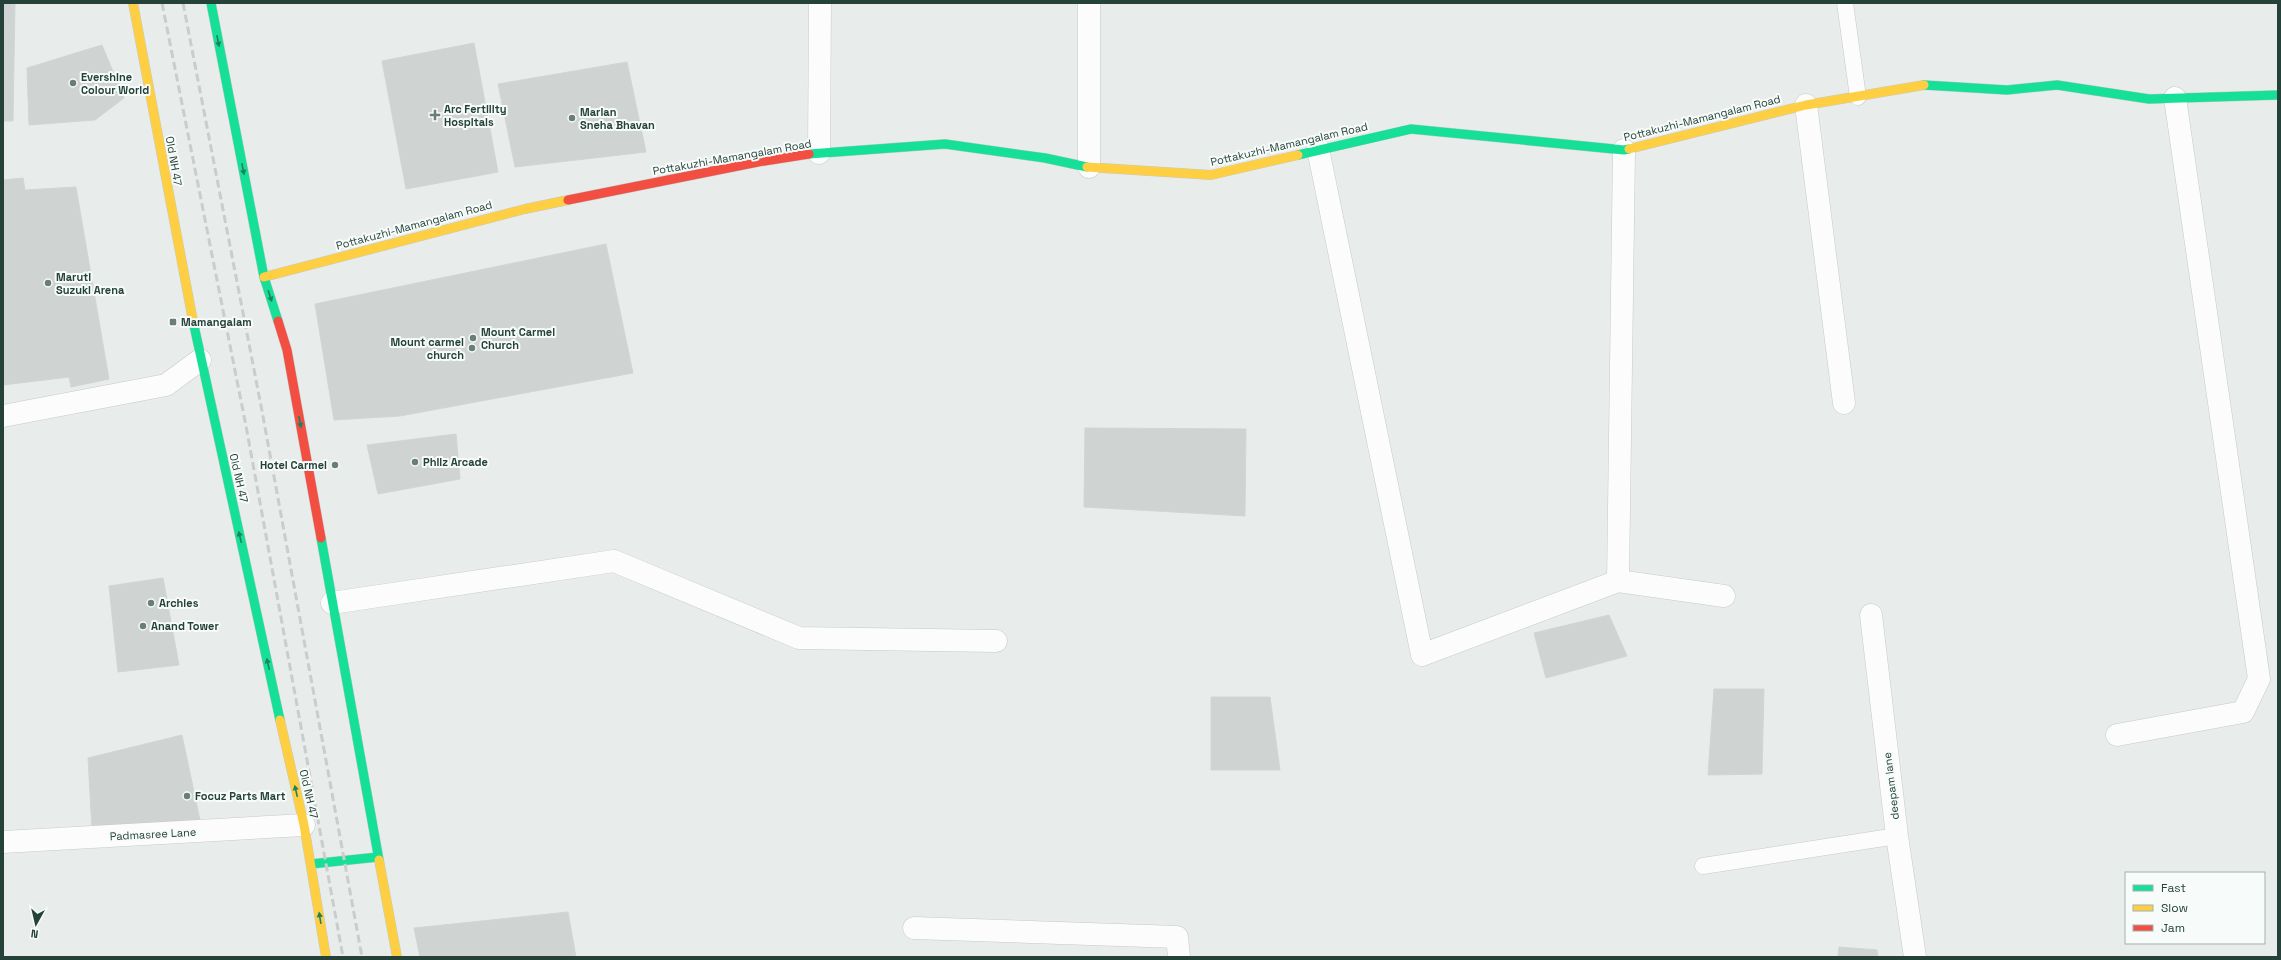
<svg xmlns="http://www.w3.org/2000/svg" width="2281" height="960" font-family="'Space Grotesk',sans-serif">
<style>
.building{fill:#cfd4d2;stroke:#d1d6d4}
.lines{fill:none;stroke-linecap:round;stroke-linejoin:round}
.lane-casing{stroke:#c5cac8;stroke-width:17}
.street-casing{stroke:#c5cac8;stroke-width:23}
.fast-casing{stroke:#c3cbc8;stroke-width:10}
.slow-casing{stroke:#c3cbc8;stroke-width:10}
.jam-casing{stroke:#c3cbc8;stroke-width:10}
.lane{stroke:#fcfcfc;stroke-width:16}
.street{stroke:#fcfcfc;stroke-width:22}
.fast{stroke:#16e098;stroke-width:9}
.slow{stroke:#ffcf43;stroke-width:9}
.jam{stroke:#f24e42;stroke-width:9}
.rail{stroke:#c9cdcc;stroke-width:3;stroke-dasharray:8 4;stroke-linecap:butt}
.oneway{fill:#1e8160}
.poi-dot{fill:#697e78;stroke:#f7fbf9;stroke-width:1.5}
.labels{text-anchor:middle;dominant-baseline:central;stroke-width:4;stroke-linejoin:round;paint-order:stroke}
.poi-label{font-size:11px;font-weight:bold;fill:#24423a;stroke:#f7fbf9;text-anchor:start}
.street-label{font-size:11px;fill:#24423a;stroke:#f7fbf9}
</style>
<rect width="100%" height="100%" fill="#e8edeb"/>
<path class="building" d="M3,3h12l-2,118h-10z
M474,43l24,129 -92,17 -24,-128z
M102,45l22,53 -29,22 -66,5 -2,-57z
M627,62l19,90 -131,15 -17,-83z
M23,178l2,12 51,-3 33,192 -38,8 -2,-10 -66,8v-205z
M606,244l27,129 -233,43 -66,4 -19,-116z
M1085,428l161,1 -1,87 -161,-9z
M456,434l4,45 -82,15 -11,-49z
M163,578l16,87 -61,7 -9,-86z
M1609,615l18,41 -81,22 -12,-45z
M1714,689h50l-2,85 -54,1z
M1211,697h59l10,73h-69z
M182,735l18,85 -108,10 -4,-72z
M568,912l8,45h-156l-6,-29z
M1839,947l38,3 1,7h-40z"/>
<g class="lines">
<g class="lane-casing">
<path id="lane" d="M1845,3l13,94
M1703,866l194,-30"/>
</g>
<g class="street-casing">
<path id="street" d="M1806,105l38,298
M1318,149l104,506 196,-74 6,-431
M819,153l1,-150
M1089,167v-164
M3,416l163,-31 34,-25
M1618,581l106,15
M332,603l282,-42 185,77 197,3
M1871,615l26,221 18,121
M2117,735l126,-23 16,-33 -84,-581
M3,842l301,-17
M914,928l263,9 2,20"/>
</g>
<g class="fast-casing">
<path id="fast" d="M211,3l53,274 14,44
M1924,85l83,5 50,-5 92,14 129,-4
M809,154l136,-10 100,14 42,9
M1298,155l113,-26 213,21 5,-1
M193,321l87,399
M321,538l58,322
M311,864l67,-7"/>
</g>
<g class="slow-casing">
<path id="slow" d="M133,3l60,318
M1629,149l177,-44 118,-20
M1087,167l124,8 87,-20
M264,277l261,-68 43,-9
M280,720l24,105 22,132
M379,860l18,97"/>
</g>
<g class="jam-casing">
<path id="jam" d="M568,200l190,-38 51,-8
M278,321l9,29 34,188"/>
</g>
<use href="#lane" class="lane"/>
<use href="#street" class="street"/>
<use href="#fast" class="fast"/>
<use href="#slow" class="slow"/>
<use href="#jam" class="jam"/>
<path class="rail" d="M162,3l84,423 97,531
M183,3l79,408 100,546"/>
</g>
<defs><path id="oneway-solid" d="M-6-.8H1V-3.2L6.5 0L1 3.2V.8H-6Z"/></defs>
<g class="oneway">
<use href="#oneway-solid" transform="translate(218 41) rotate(79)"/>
<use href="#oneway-solid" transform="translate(243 169) rotate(79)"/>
<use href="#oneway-solid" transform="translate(270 296) rotate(72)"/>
<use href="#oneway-solid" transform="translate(300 422) rotate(80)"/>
<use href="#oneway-solid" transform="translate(240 537) rotate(-103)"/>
<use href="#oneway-solid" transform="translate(268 664) rotate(-103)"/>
<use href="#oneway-solid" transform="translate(296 791) rotate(-103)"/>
<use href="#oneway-solid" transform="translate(320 918) rotate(-99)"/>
</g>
<g class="poi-dot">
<circle cx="73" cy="83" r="4"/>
<path d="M433 109h4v4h4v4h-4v4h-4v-4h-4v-4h4z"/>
<circle cx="572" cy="118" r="4"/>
<circle cx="48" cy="283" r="4"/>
<rect x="169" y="318" width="8" height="8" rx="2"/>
<circle cx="473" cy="338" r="4"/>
<circle cx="472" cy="348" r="4"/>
<circle cx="415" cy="462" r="4"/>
<circle cx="335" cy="465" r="4"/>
<circle cx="151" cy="603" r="4"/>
<circle cx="143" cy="626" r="4"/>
<circle cx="187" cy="796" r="4"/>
</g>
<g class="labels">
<g class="poi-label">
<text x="81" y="77">Evershine<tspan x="81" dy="13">Colour World</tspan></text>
<text x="444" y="109">Arc Fertility<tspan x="444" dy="13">Hospitals</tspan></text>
<text x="580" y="112">Marian<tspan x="580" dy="13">Sneha Bhavan</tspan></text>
<text x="56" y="277">Maruti<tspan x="56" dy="13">Suzuki Arena</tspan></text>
<text x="181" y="322">Mamangalam</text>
<text x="481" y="332">Mount Carmel<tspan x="481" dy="13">Church</tspan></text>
<text x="464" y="342" text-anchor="end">Mount carmel<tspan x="464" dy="13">church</tspan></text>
<text x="423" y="462">Philz Arcade</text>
<text x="327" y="465" text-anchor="end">Hotel Carmel</text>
<text x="159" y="603">Archies</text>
<text x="151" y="626">Anand Tower</text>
<text x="195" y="796">Focuz Parts Mart</text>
</g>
<g class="street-label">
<text transform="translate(1702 118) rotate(-14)">Pottakuzhi-Mamangalam Road</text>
<text transform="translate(1289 144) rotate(-13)">Pottakuzhi-Mamangalam Road</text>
<text transform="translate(732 157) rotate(-10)">Pottakuzhi-Mamangalam Road</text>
<text transform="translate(174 161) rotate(80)">Old NH 47</text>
<text transform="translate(414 225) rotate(-15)">Pottakuzhi-Mamangalam Road</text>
<text transform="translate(239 478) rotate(77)">Old NH 47</text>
<text transform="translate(1891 786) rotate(-97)">deepam lane</text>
<text transform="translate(309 794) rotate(77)">Old NH 47</text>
<text transform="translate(153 834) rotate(-3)">Padmasree Lane</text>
</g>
</g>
<rect width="2281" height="960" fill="none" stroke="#24423a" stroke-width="8"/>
<rect x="2125" y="872" width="140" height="72" fill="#f7fbf9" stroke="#a3b1ad"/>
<rect x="2133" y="885" width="20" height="6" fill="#16e098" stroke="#a3b1ad"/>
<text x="2161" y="892" font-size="12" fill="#24423a">Fast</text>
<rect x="2133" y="905" width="20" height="6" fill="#ffcf43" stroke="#a3b1ad"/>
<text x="2161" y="912" font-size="12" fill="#24423a">Slow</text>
<rect x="2133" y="925" width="20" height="6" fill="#f24e42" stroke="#a3b1ad"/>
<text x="2161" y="932" font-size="12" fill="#24423a">Jam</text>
<g transform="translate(36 924) rotate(188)" stroke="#f7fbf9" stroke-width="3" paint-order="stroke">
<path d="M0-3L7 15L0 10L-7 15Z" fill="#24423a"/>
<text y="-6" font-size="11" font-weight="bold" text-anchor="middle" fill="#24423a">N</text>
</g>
</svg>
